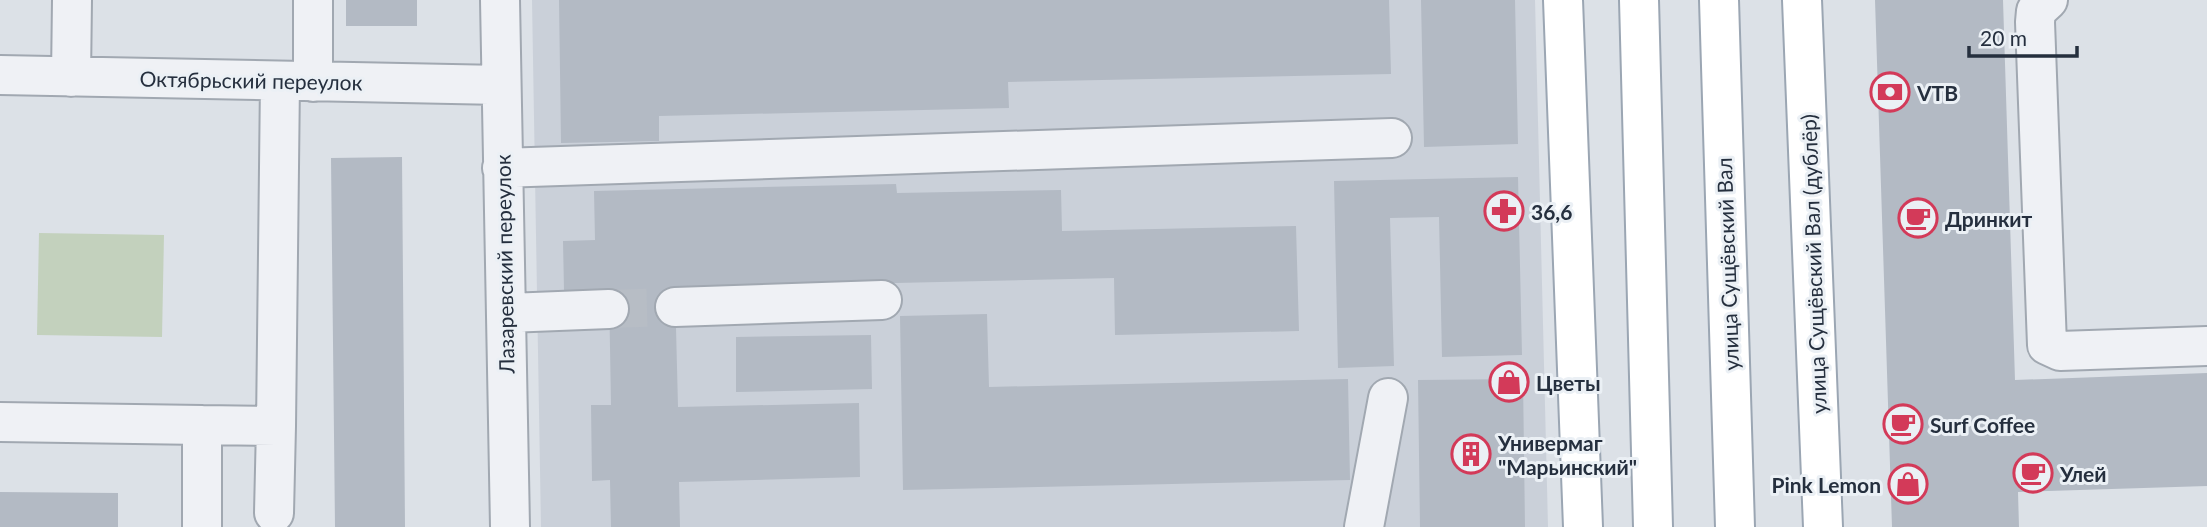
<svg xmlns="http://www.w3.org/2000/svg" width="2207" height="527" font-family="Lato,sans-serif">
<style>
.built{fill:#cad0d9}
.green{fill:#c3d1bd}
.building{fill:#b3bac4}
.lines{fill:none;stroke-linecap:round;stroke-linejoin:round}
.minor-tunnel{stroke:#b7bdc5;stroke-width:38;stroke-dasharray:38 19;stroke-linecap:butt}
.minor-casing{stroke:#a1a8b1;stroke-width:42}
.major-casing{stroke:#9ba6b3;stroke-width:42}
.minor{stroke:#eff1f5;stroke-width:38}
.major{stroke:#fff;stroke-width:38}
.labels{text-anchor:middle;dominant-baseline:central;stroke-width:6;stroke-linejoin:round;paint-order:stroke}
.street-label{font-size:21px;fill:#252f3e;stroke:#ebf0f5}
.poi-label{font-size:21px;font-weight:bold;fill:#252f3e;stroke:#ebf0f5;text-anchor:start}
</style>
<rect width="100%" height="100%" fill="#dce1e7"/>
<path class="built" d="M532,0h1003l13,527h-1007z"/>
<path class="green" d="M39,233l125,2 -2,102 -125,-2z"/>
<path class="building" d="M346,0h71v26h-71z
M559,0h830l2,74 -383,8 1,26 -350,8v25l-98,2z
M1421,0h94l3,144 -94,3z
M1875,0h128l12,380 192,-7v113l-189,6 1,35h-127z
M402,157l3,370h-70l-4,-369z
M1518,177l4,178 -80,2 -3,-140 -49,1 4,148 -56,2 -4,-187z
M896,184l1,9 164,-3 1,41 234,-5 3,105 -184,4 -1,-57 -439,10 3,119 181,-4 1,74 -181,5 1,45h-69l-1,-47 -18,1 -1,-76h20l-2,-115h-45l-1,-49 32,-1 -1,-49z
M987,314l2,73 359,-8 2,101 -447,10 -3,-174z
M871,335l1,54 -136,3v-55z
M1523,379l2,148h-105l-2,-147z
M0,492l118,1v34h-118z"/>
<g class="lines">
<path class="minor-tunnel" d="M609,309l66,-2"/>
<g class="minor-casing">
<path id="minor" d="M500,0l10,527
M2048,0l-12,11 -1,11 12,323 13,6 147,-5
M0,75l501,10
M71,77l1,-77
M313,82v-82
M502,168l890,-30
M675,307l207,-7
M506,313l103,-4
M0,422l202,3v102
M202,425l74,1 4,-345
M274,513l2,-87
M1364,527l24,-129"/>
</g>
<g class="major-casing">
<path id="major" d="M1563,0l20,527
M1639,0l14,527
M1719,0l16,527
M1802,0l21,527"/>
</g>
<use href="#minor" class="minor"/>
<use href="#major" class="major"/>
</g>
<defs>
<g id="bank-ring" transform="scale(2.0125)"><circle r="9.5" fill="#ebf0f5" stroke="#d33a59" stroke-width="1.5"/><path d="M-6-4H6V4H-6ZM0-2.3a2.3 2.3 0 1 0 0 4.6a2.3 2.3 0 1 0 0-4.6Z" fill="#d33a59"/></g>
<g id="pharmacy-ring" transform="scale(2.0125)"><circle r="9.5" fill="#ebf0f5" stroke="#d33a59" stroke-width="1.5"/><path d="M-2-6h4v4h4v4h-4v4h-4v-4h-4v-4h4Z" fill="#d33a59"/></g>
<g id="cafe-ring" transform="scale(2.0125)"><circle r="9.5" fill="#ebf0f5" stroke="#d33a59" stroke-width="1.5"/><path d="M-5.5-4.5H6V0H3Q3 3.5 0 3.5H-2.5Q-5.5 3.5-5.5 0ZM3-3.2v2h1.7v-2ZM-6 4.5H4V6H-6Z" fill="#d33a59"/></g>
<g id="shop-ring" transform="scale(2.0125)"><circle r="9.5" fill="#ebf0f5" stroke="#d33a59" stroke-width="1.5"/><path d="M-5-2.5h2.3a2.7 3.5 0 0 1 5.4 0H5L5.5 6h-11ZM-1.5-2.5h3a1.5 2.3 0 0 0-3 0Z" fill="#d33a59"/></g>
<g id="building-ring" transform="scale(2.0125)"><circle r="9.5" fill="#ebf0f5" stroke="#d33a59" stroke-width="1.5"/><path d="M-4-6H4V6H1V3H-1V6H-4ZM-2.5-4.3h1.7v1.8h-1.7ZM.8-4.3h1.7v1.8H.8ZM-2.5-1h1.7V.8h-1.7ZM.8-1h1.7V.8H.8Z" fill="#d33a59"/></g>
</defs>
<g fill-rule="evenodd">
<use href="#bank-ring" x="1890" y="92"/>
<use href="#pharmacy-ring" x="1504" y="211"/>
<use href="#cafe-ring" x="1918" y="218"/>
<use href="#shop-ring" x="1509" y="382"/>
<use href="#cafe-ring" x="1903" y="424"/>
<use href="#building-ring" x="1471" y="454"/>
<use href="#cafe-ring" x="2033" y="473"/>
<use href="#shop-ring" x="1908" y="484"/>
</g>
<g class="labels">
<g class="street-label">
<text transform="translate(251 80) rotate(1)">Октябрьский переулок</text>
<text transform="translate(504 264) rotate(-91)">Лазаревский переулок</text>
<text transform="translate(1727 264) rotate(-92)">улица Сущёвский Вал</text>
<text transform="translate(1813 264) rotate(-92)">улица Сущёвский Вал (дублёр)</text>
</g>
<g class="poi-label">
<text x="1917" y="92">VTB</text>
<text x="1531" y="211">36,6</text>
<text x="1945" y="218">Дринкит</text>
<text x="1536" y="382">Цветы</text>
<text x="1930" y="424">Surf Coffee</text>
<text x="1498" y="442">Универмаг<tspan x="1498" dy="24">"Марьинский"</tspan></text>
<text x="2060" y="473">Улей</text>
<text x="1881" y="484" text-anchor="end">Pink Lemon</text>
</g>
</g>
<path d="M1969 46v10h108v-10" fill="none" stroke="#252f3e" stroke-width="3.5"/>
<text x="1980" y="46" font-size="21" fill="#252f3e" stroke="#ebf0f5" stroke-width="5" paint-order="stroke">20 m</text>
</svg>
